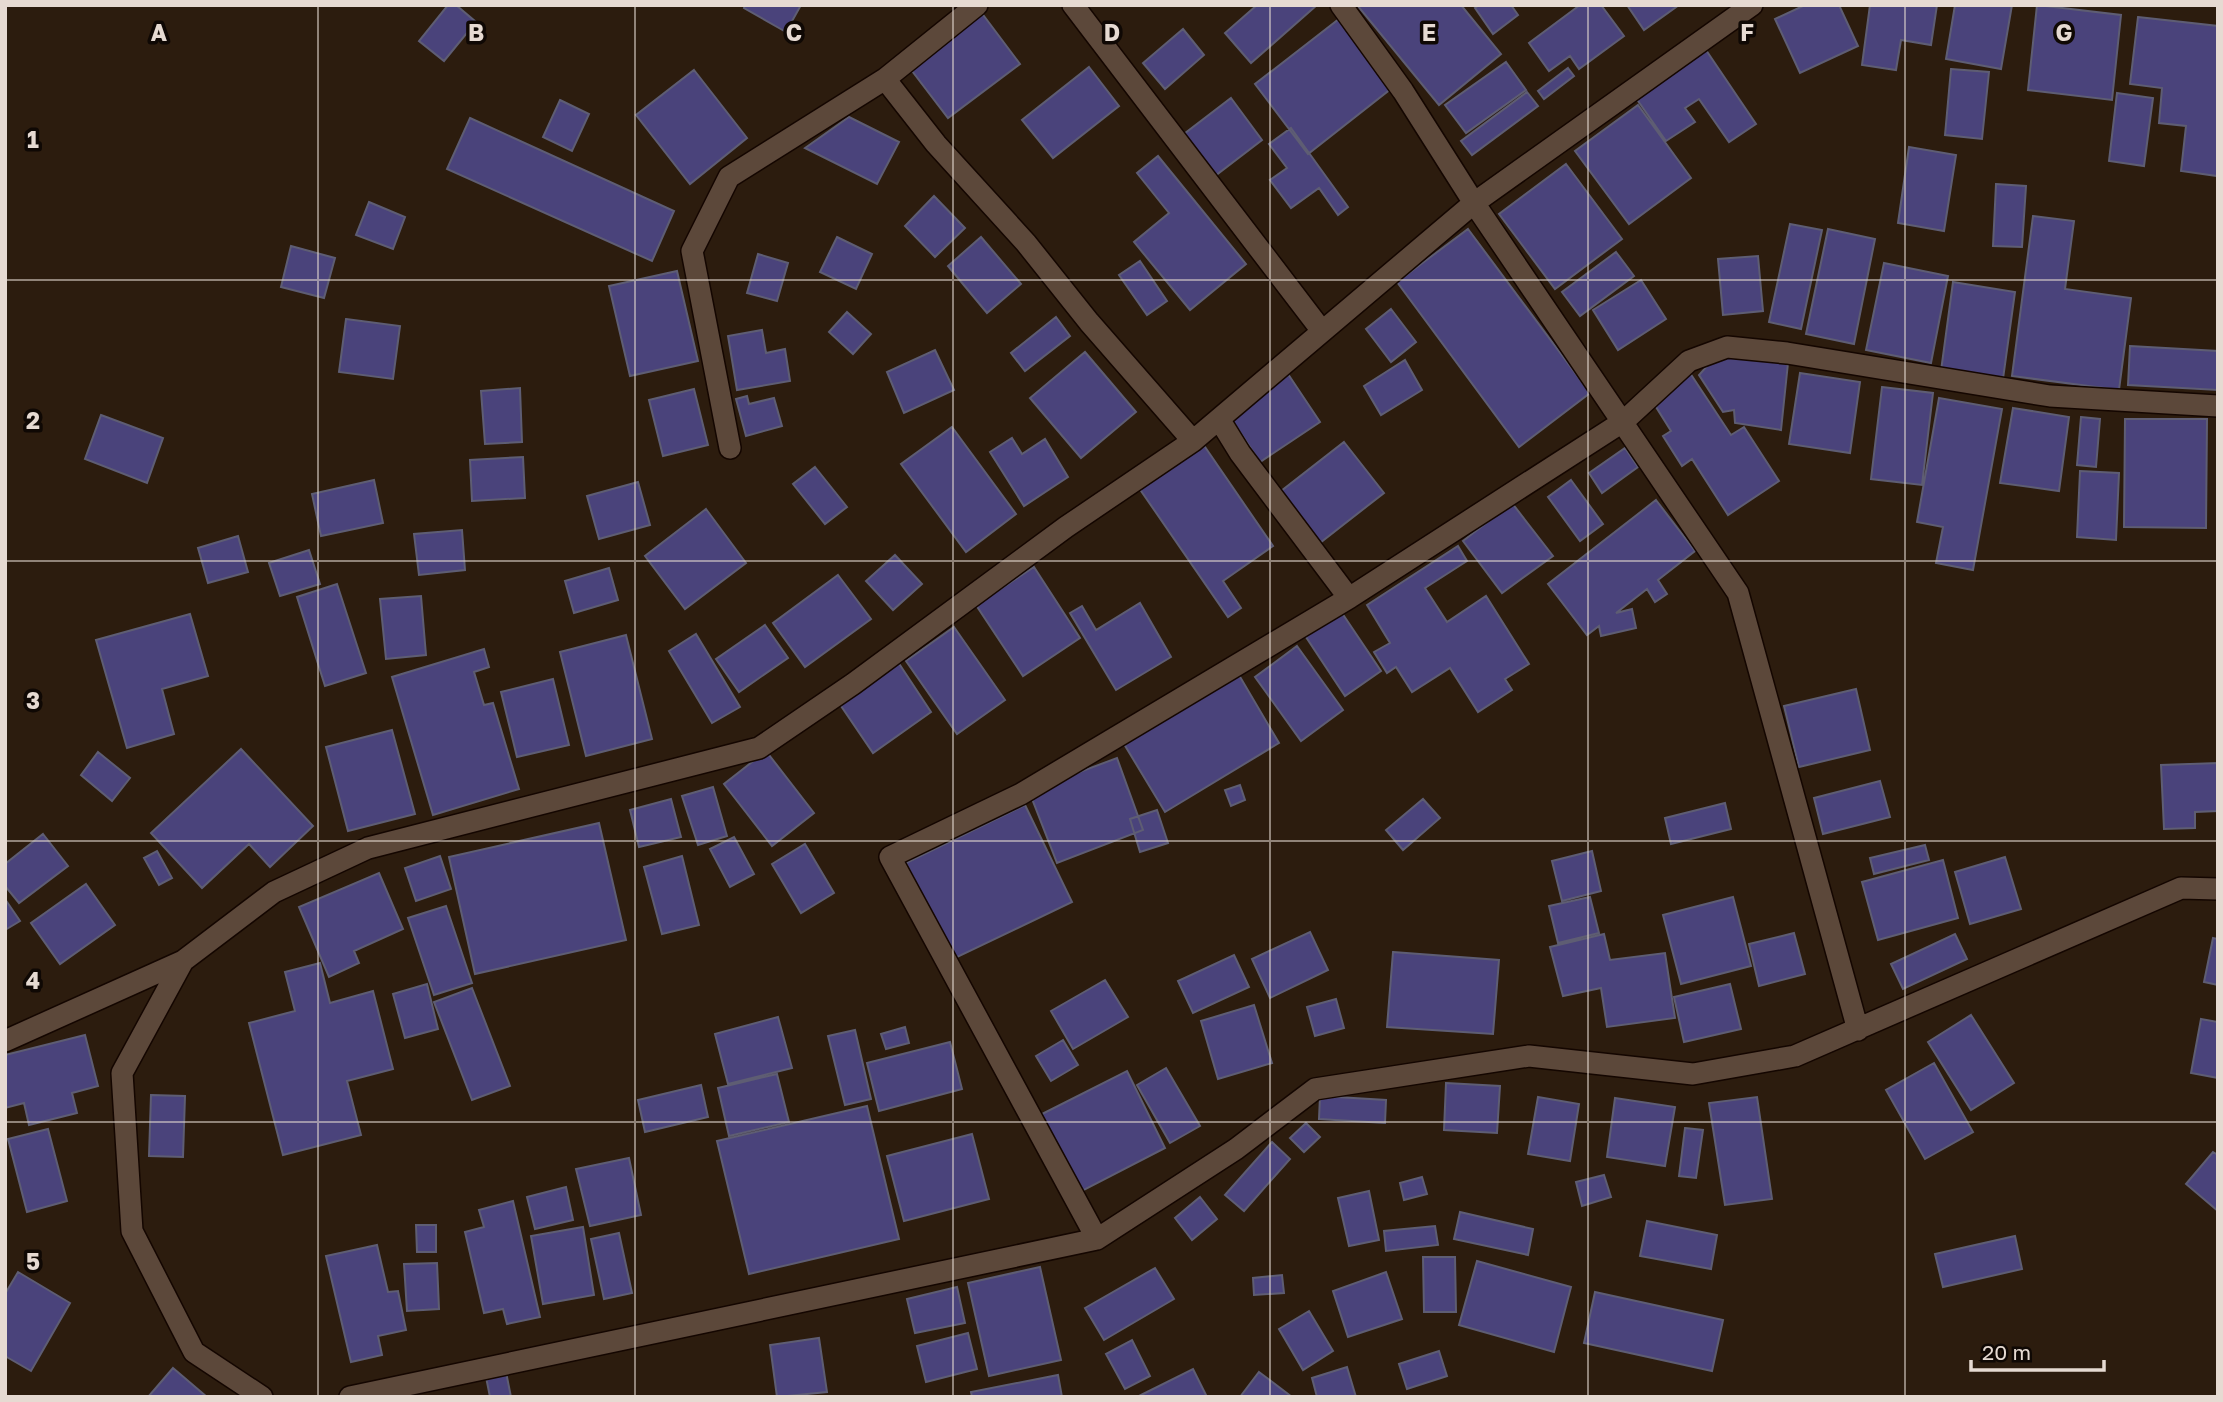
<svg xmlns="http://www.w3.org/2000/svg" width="2223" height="1402" font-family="'Golos Text',sans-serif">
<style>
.building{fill:#4a437b;stroke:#5e5d73;stroke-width:2}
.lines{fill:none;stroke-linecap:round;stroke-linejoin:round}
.minor-casing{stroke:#140600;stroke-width:24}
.minor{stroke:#5c483a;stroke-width:21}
.grid{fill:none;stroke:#e6dad2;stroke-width:2;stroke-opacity:0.55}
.grid-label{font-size:23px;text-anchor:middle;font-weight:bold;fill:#e6dad2;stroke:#0f0804;stroke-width:7;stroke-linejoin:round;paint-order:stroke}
</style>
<rect width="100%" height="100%" fill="#2c1c0e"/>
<path class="building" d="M448,5h8l20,17 -32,39 -25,-20z
M745,5h56l-15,27 -42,-24z
M1257,5h60l-66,58 -26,-30z
M1357,5h104l40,49 -62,51z
M1479,5h32l7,10 -25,19 -18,-26z
M1580,5h21l23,31 -45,33 -9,-13 -21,15 -20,-28z
M1627,5h52l-35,25z
M1805,5h34l19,41 -58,27 -25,-54z
M1870,5h67l-6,40 -30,-5 -5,30 -34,-5z
M1955,5h57l-11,64 -55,-10z
M2037,5l84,10 -9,85 -84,-10z
M981,12l39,52 -72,54 -39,-51z
M2138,17l80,9 -1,150 -36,-5 5,-45 -27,-3 3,-35 -32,-4z
M1339,19l53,69 -84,66 -53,-70z
M1183,29l21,26 -39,34 -22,-26z
M1706,50l50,74 -27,18 -30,-43 -14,9 10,14 -29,19 -30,-43z
M1506,62l20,28 -60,43 -21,-28z
M1089,67l30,39 -66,52 -31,-38z
M1568,68l6,8 -30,23 -6,-8z
M1951,69l38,3 -7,67 -37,-4z
M694,70l53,68 -57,46 -54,-69z
M1527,92l11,14 -66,49 -11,-14z
M2117,93l36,5 -9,68 -35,-5z
M1231,98l31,42 -51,39 -31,-42z
M560,100l29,14 -17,37 -29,-14z
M1638,105l53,73 -62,46 -54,-73z
M849,117l50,25 -22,42 -72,-36z
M470,118l204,93 -22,50 -205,-92z
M1291,128l57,79 -10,8 -19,-27 -28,20 -21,-28 17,-12 -18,-24z
M1909,147l47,8 -12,76 -46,-8z
M1158,156l88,108 -56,46 -56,-68 35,-29 -32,-40z
M1566,164l56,75 -67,50 -56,-75z
M1996,184l30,2 -4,61 -29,-1z
M934,196l31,32 -30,29 -30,-31z
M369,202l36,15 -12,32 -37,-14z
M2033,216l41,5 -9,68 66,9 -12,92 -107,-14z
M1790,224l32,6 -21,99 -32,-7z
M1468,229l122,164 -71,54 -122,-165z
M1828,229l47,10 -21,105 -48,-10z
M837,237l35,17 -16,35 -36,-17z
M981,237l40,47 -34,29 -39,-47z
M291,246l44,12 -11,40 -43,-11z
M1616,252l18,24 -54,40 -18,-24z
M758,254l30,9 -11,38 -30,-8z
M1758,256l5,55 -40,4 -5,-56z
M1140,261l27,40 -20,14 -28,-40z
M1884,263l64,13 -17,87 -65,-13z
M677,271l21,90 -68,15 -21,-90z
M1641,280l25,39 -48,31 -25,-40z
M1953,282l62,10 -12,87 -62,-8z
M1391,309l25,33 -25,20 -25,-33z
M847,312l24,22 -18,20 -24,-22z
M1056,317l14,19 -45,35 -14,-18z
M346,319l54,7 -7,53 -54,-7z
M762,330l4,23 19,-4 5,32 -53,9 -9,-54z
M2130,346l88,5v39l-90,-5z
M935,350l19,40 -50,23 -17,-41z
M1085,352l51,60 -55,46 -51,-60z
M1716,356l72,7 -7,67 -46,-7 -1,-13 -11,2 -24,-37z
M1405,360l17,30 -41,25 -17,-29z
M1690,373l41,62 13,-8 35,54 -51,34 -36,-56 -10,7 -19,-30 8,-5 -20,-32z
M1800,373l60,9 -10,71 -61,-9z
M1288,374l32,48 -60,40 -32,-48z
M1882,387l51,6 -11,92 -51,-6z
M520,388l2,54 -37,2 -4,-53z
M694,389l14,56 -45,11 -14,-56z
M747,396l2,8 25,-6 8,28 -36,10 -10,-37z
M1939,398l63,11 -29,161 -37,-7 7,-36 -26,-5z
M2013,408l56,9 -10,74 -59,-8z
M101,415l62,23 -16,45 -62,-24z
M2081,417l19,2 -4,48 -19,-2z
M2125,419h82l-1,109 -82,-1z
M952,427l64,87 -50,38 -65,-88z
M1012,438l10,16 23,-15 23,38 -44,29 -34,-54z
M1344,442l40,51 -68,53 -40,-51z
M1203,444l70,102 -50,35 18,27 -13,9 -89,-129z
M1625,448l13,19 -36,26 -13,-20z
M523,457l2,41 -53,3 -2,-41z
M815,467l32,40 -22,17 -32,-40z
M2080,471l39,2 -3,67 -39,-3z
M374,480l9,43 -62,13 -9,-42z
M1571,480l32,44 -23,17 -32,-44z
M638,482l12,43 -51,14 -12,-43z
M1656,500l39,51 -37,29 9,14 -12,8 -8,-13 -31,24 16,-4 4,19 -35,8 -2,-10 -12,9 -39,-51z
M1512,503l41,53 -51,37 -39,-52z
M706,509l40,54 -61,46 -40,-53z
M462,530l3,40 -46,5 -5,-41z
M238,536l10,36 -40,11 -10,-35z
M1458,546l9,15 -42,27 22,34 39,-26 43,68 -24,15 7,11 -34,22 -28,-44 -38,24 -16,-25 -9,6 -13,-21 16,-9 -23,-38z
M309,550l11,34 -40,12 -11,-33z
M895,555l27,29 -29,26 -27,-29z
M1034,567l46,71 -57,38 -47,-71z
M609,568l9,32 -44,13 -9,-32z
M838,575l33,44 -66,48 -32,-44z
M337,584l29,89 -41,13 -28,-89z
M421,596l5,59 -40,4 -6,-60z
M1140,603l31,54 -55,33 -46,-77 12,-7 14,24z
M1338,607l43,64 -36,25 -43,-65z
M190,614l18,62 -46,13 12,45 -47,14 -31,-108z
M765,625l23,33 -49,34 -23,-33z
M954,627l51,73 -48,34 -51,-73z
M696,634l44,73 -28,16 -43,-72z
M626,635l26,104 -66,17 -26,-104z
M1297,646l46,64 -42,31 -46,-64z
M484,649l5,18 -15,5 10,33 9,-2 26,86 -86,26 -41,-138z
M898,662l33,50 -58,41 -34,-50z
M1236,670l43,73 -114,69 -44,-73z
M553,679l16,66 -52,12 -16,-65z
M1856,689l14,61 -71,17 -15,-61z
M392,730l23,84 -67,17 -22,-84z
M241,749l72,77 -43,41 -21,-23 -47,44 -51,-55z
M766,751l48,62 -42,33 -48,-62z
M98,752l32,26 -18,23 -31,-26z
M1117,758l26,72 -86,33 -28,-72z
M2218,763v48l-23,1v16l-31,1 -3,-64z
M1880,781l10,36 -67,17 -9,-36z
M1240,785l5,15 -14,6 -6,-16z
M713,787l14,49 -29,9 -16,-49z
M671,799l10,38 -42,10 -9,-37z
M1423,799l17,19 -37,32 -17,-20z
M1725,803l6,26 -60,15 -6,-26z
M1025,805l47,97 -119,57 -47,-96z
M1157,810l11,33 -28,9 -10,-33z
M599,823l27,117 -151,34 -26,-117z
M43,834l25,32 -49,37 -14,-17v-22z
M734,837l20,37 -24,13 -20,-38z
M805,844l29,49 -33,20 -29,-49z
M1925,845l4,15 -55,14 -4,-16z
M157,851l15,27 -13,7 -15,-27z
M1592,851l9,40 -39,10 -10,-40z
M440,856l11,33 -35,12 -11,-33z
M682,856l17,69 -37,9 -18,-67z
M2005,857l16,52 -51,15 -15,-52z
M1943,860l15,58 -80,22 -16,-58z
M379,873l24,56 -49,22 5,12 -30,14 -30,-70z
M86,884l29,41 -55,39 -29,-41z
M1590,897l9,36 -41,10 -9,-37z
M1733,897l18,69 -70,18 -18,-69z
M5,899l15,22 -15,9z
M446,906l26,77 -38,12 -26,-77z
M1310,932l18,38 -58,28 -18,-39z
M1794,933l11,41 -46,12 -10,-42z
M1604,934l6,26 55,-7 10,65 -68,9 -6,-39 -38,8 -13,-49z
M1955,934l12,25 -64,30 -12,-25z
M2213,938l5,1v46l-14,-3z
M1393,952l106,8 -6,74 -106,-7z
M1234,955l15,32 -56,26 -15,-32z
M320,963l10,40 43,-12 20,78 -46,12 14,54 -78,20 -34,-132 46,-12 -10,-39z
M1105,980l23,37 -55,32 -22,-38z
M427,984l11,45 -33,9 -12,-44z
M1730,984l11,45 -57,13 -10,-45z
M472,988l38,98 -38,14 -38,-98z
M1336,999l8,29 -29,8 -8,-29z
M1254,1005l18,58 -54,16 -17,-58z
M1971,1015l43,68 -43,27 -43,-68z
M778,1017l14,51 -64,16 -13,-50z
M2201,1019l17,3v56l-27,-5z
M905,1027l4,16 -23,6 -5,-15z
M855,1030l16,69 -26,6 -17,-69z
M85,1035l13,51 -26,7 5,20 -48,12 -5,-22 -19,5v-53z
M1063,1040l15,25 -27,16 -15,-25z
M950,1042l12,47 -83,22 -12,-48z
M1934,1063l39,69 -48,27 -39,-69z
M1166,1068l34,58 -30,17 -33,-58z
M1127,1071l38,77 -87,45 -38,-78z
M777,1074l12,48 -60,14 -11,-48z
M1446,1083l54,3 -3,47 -53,-3z
M701,1085l7,32 -63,15 -7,-32z
M151,1095l34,1 -2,61 -34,-1z
M1320,1096l66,4 -1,23 -66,-4z
M1538,1097l41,7 -9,57 -42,-7z
M1757,1097l15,102 -47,6 -16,-102z
M1615,1098l60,9 -10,59 -58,-9z
M867,1106l32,133 -150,35 -32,-133z
M1306,1123l14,14 -16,15 -14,-14z
M1685,1128l18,2 -7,48 -17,-2z
M48,1129l19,72 -40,11 -19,-73z
M972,1134l17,65 -85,22 -17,-65z
M1272,1142l18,17 -46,52 -19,-16z
M2213,1152l5,3v56l-32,-27z
M629,1158l12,57 -51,11 -14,-57z
M1604,1175l7,22 -29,9 -6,-24z
M1422,1177l5,17 -23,6 -4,-17z
M566,1187l7,33 -38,9 -8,-32z
M1369,1191l10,49 -30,6 -11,-48z
M1200,1197l17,22 -25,21 -17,-22z
M513,1201l27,116 -33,7 -4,-15 -19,4 -19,-81 19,-5 -5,-17z
M1460,1212l73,17 -5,26 -74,-16z
M1647,1221l70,14 -6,34 -71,-13z
M416,1225h20v27h-19z
M1435,1226l3,19 -52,6 -2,-20z
M583,1227l11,68 -51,9 -12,-68z
M619,1233l13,60 -28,6 -13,-60z
M2015,1236l7,33 -79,18 -8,-33z
M377,1245l11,47 10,-1 8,39 -28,6 4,19 -31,7 -25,-106z
M1423,1257h32l1,55h-32z
M1477,1261l94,26 -17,65 -95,-27z
M437,1263l2,46 -32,2 -3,-47z
M1040,1267l21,93 -72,16 -21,-93z
M1155,1268l19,31 -70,41 -19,-32z
M18,1272l52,31 -39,68 -26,-15v-62z
M1386,1272l16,47 -54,18 -15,-46z
M1282,1275l2,18 -30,2 -1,-17z
M957,1287l8,36 -50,10 -8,-34z
M1595,1292l128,28 -11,51 -128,-28z
M1309,1311l24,40 -30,19 -24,-41z
M968,1333l9,36 -51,13 -9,-36z
M819,1338l8,54 -50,5 -7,-52z
M1132,1340l18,36 -25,13 -19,-35z
M1439,1351l8,25 -40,13 -8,-25z
M1347,1367l9,30h-39l-5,-19z
M173,1368l34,29h-59z
M1193,1369l14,28h-70z
M506,1372l5,25h-21l-4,-20z
M1259,1372l33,25h-52z
M1058,1375l4,22h-90l-1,-5z"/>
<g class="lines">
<g class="minor-casing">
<path id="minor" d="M1073,5l249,326
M1341,5l62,86 71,112 264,390 120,437
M885,79l51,65 90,99 63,79 104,119
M1219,419l21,34 109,145
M730,448l-38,-197 37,-74 156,-98 92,-74
M5,1041l178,-80
M1097,1239l-207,-382 131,-63 328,-196 275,-177 65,-60 38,-14 60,6 263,43 168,10
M262,1397l-68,-45 -62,-121 -10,-158 61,-112 91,-69 94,-44 391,-100 94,-64 213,-157 127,-86 281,-238 278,-198
M350,1397l747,-158 139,-90 79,-60 214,-33 164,18 102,-18 386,-168 37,1"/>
</g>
<use href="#minor" class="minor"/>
</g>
<path class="grid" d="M318,5v1392M635,5v1392M953,5v1392M1270,5v1392M1588,5v1392M1905,5v1392M5,280h2213M5,561h2213M5,841h2213M5,1122h2213"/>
<g class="grid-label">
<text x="159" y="41">A</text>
<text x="476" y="41">B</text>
<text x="794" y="41">C</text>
<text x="1112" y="41">D</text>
<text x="1429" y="41">E</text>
<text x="1747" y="41">F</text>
<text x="2064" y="41">G</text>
<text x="33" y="148">1</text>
<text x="33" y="429">2</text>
<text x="33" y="709">3</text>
<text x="33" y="989">4</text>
<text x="33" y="1270">5</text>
</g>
<rect width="2223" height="1402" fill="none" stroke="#e6dad2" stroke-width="14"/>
<path d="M1971 1360v10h133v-10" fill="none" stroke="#e6dad2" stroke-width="3.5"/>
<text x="1982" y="1360" font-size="21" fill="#e6dad2" stroke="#0f0804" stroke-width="5" paint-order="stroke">20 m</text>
</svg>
